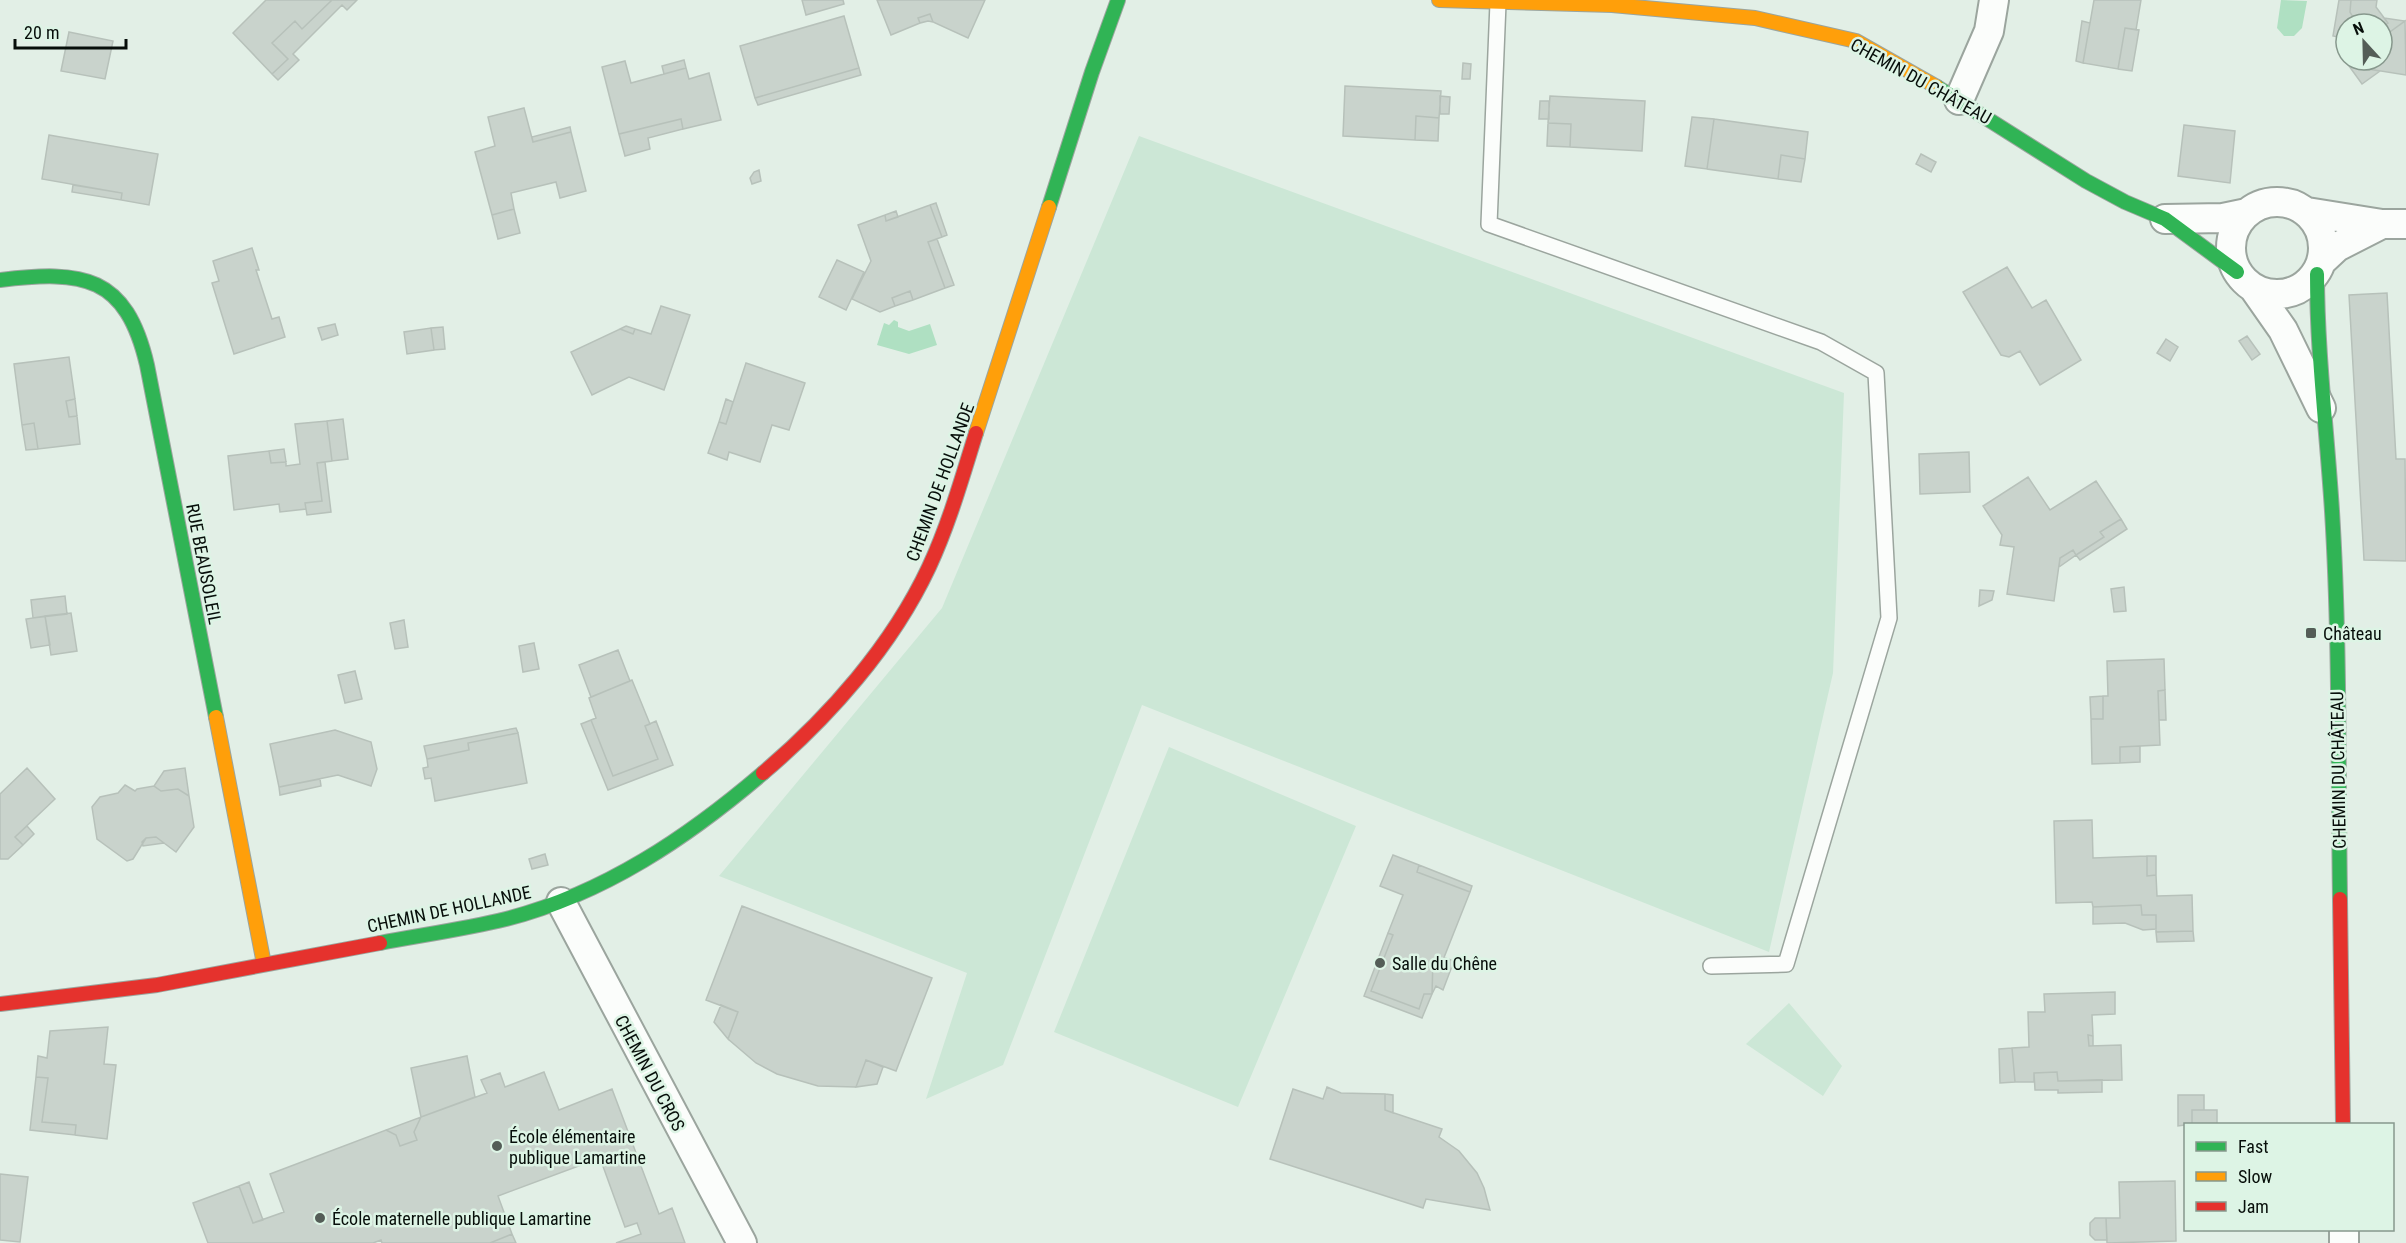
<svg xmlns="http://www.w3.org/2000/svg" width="2406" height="1243" font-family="'Roboto Condensed',sans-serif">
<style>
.green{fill:#cce7d6}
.water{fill:#afe0c2}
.building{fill:#c9d3cc;stroke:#b7c1ba;stroke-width:1.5}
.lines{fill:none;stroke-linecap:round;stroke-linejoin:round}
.lane-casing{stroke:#9ba59e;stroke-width:18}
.street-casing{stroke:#9ba59e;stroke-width:32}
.fast-casing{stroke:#9ba59e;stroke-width:16}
.slow-casing{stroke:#9ba59e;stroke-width:16}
.jam-casing{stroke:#9ba59e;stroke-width:16}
.lane{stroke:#fbfdfb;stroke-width:15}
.street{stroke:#fbfdfb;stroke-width:28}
.fast{stroke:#30b455;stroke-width:14}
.slow{stroke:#ff9f0a;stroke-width:14}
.jam{stroke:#e5322d;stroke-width:14}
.poi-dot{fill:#545d57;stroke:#ddf4e5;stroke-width:2}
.labels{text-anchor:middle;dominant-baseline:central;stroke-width:5;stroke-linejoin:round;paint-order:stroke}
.street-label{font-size:18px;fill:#070e0a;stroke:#ddf4e5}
.poi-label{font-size:18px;fill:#070e0a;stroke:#ddf4e5;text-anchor:start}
</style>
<rect width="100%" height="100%" fill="#e2efe6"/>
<path class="green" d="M1139,136l705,257 -11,280 -64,279 -627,-247 -139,360 -77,34 41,-126 -248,-97 223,-268z
M1169,747l187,79 -118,281 -184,-75z
M1789,1003l53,63 -19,30 -77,-52z"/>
<path class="water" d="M2281,0l26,1 -5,27 -8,8h-10l-7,-8z
M894,320l4,2v5l11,4 21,-7 7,21 -28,9 -32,-9 7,-22 5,2z"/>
<path class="building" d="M266,0h66l-30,29 -7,-8 -23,22 16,16 -16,15 -39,-41z
M332,0h25l-10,10 -5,-5 -49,49 6,6 -21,20 -6,-6 16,-15 -16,-16 23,-22 7,8z
M802,0h41l1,4 -38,11z
M877,0h108l-17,38 -35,-16 -3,-8 -12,4 2,5 -29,12z
M2094,0h47l-5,30 -11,-2 -7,41 -35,-6z
M2339,0h12l-1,12 4,7 -8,5v7l-8,6 -5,-1z
M2349,0h28l-1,7 12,16 -6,4v-3h-35l7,-5 -4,-7 1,-12z
M930,14l3,8 -5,-1 -8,2 -2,-5z
M844,16l15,52 -104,30 -15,-52z
M2384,18l21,3 -18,13 -5,-7 6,-4z
M2082,21l8,2 -7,40 -7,-2z
M2405,21l1,54 -57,-9 1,-6h32v-33l5,7z
M2125,28l14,2 -7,41 -14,-2z
M2346,31v18l-8,-12z
M69,32l44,9 -8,38 -44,-8z
M684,60l2,8 -22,6 -2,-8z
M625,61l6,22 55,-15 3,11 20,-6 12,47 -38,9 -2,-10 -62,15 -17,-67z
M1463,63l8,1 -1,15h-8z
M2349,66l31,5 -18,13z
M859,68l2,7 -103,30 -3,-7z
M1345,86l96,5 -2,27 -23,-2 -1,24 -72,-4z
M1440,96l10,1 -1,17h-9z
M1550,96l95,5 -3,50 -72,-4 1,-23 -23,-1z
M1540,101h9v18h-10z
M524,108l9,34 38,-10 15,59 -26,7 -4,-16 -45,11 3,16 -22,6 -17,-63 20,-6 -7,-29z
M1416,116l23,2 -1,23 -23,-1z
M1692,117l22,2 -7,50 -22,-3z
M681,119l2,10 -35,9 2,11 -25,7 -6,-22z
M1714,119l94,13 -3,27 -24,-4 -3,24 -71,-10z
M1548,123l23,1 -1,23 -23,-1z
M2184,125l51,6 -5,52 -52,-7z
M570,127l1,5 -38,10 -1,-5z
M49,135l109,19 -9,51 -28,-5 1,-7 -80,-14z
M1921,154l15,8 -5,10 -15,-8z
M1781,155l24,4 -4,23 -23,-3z
M759,170l2,11 -9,3 -2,-6 4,-6z
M73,185l49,8 -1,7 -49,-8z
M936,203l11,32 -5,2 -12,-32z
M930,205l12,32 -14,5 17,46 -32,12 -3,-9 -18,7 3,8 -15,6 -28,-13 19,-38 -13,-36 27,-10 1,6z
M514,209l6,24 -22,6 -6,-24z
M896,211l2,6 -12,4 -1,-6z
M937,239l17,46 -9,3 -17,-46z
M252,248l7,22h-3l16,49 7,-2 6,20 -51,17 -22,-71 7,-2 -6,-20z
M837,260l27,12 -18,38 -27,-13z
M2007,267l25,41 14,-8 35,60 -41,25 -20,-34 -11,6 -8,-2 -38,-63z
M910,291l3,9 -18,6 -3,-8z
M2387,293l9,166h9l1,102 -42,-1 -15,-265z
M661,306l29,9 -26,75 -35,-13 -37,18 -21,-43 49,-23 13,5 2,-5 16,5z
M335,324l3,11 -16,5 -4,-12z
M626,326l9,3 -2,5 -13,-5z
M443,327l2,22 -11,1 -3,-22z
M431,328l3,22 -27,4 -3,-22z
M2247,336l13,18 -8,6 -13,-19z
M2166,339l12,8 -8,14 -13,-8z
M69,357l6,42 -9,2 3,16 8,-1 3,28 -42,5 -4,-26 -12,2 -8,-61z
M746,363l59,20 -16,47 -17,-5 -12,37 -31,-10 -2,8 -19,-7 11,-31 7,2z
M75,399l2,17 -8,1 -3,-16z
M726,399l7,3 -7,22 -7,-2z
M343,419l5,40 -16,2 -5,-40z
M327,421l5,40 -15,2 5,38 -17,2 1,6 -26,3 -1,-8 -45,6 -6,-54 41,-5 2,12 15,-1v4l14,-2 -5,-40z
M34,423l4,26 -12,1 -4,-25z
M284,449l2,13 -15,1 -2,-12z
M1969,452l1,40 -50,2 -1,-40z
M325,462l6,50 -24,3 -2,-12 17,-2 -5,-38z
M2028,477l22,33 46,-29 25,38 -21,13 4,5 -28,18 -3,-5 -13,8 -6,43 -47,-7 7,-47 -14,-2 2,-10 -19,-29z
M2121,519l6,10 -47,31 -4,-5 28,-18 -4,-5z
M2073,550l3,5 -17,12 1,-9z
M2124,587l2,24 -12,1 -3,-23z
M1980,590l14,1 -2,9 -13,6z
M65,596l2,18 -34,4 -2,-18z
M71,613l6,38 -26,4 -6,-39z
M45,616l5,29 -19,3 -5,-29z
M404,620l4,27 -13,2 -5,-26z
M534,643l5,26 -16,3 -4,-26z
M618,650l12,31 -39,16 -12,-32z
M2164,659l1,31 -7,1 2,54 -40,2v16l-28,1 -1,-45h12v-23h5l-1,-35z
M355,671l7,28 -17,4 -7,-28z
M632,680l18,44 -5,2 13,33 -45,17 -22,-56 5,-2 -7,-20z
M2165,690l1,30h-7l-1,-29z
M2103,696v23h-12l-1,-22z
M591,720l22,56 45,-17 -13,-33 11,-5 17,44 -65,25 -27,-66z
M516,728l2,5 -50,10 1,7 -42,9 -3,-13z
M335,730l36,12 6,27 -6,17 -33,-11 -59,12 -9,-43z
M518,733l9,50 -92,18 -4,-23 -6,1 -2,-11 5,-1 -1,-8 42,-9 -1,-7z
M2140,746v16l-20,1v-16z
M27,768l28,31 -40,38 8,8 -15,14h-8v-65z
M185,768l4,28 -11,-7 -17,2 -7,-5 10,-15z
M320,779l1,7 -41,9 -1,-8z
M125,785l10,6 2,-2 17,-3 7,5 17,-2 11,7 5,31 -18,25 -20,-15 -10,1 -13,21 -6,2 -30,-22 -5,-32 8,-10 18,-4z
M2092,820l1,38 54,-2v20l9,-1 1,21 35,-1 1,36 -37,1v-17h-14l-1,-10 -48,2 -1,-5 -36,1 -2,-82z
M27,826l7,8 -11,11 -8,-8z
M156,837l8,6 -21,3 -1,-4 4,-4z
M545,854l3,11 -16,4 -3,-10z
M1393,855l26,10 -2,7 53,20 -27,68h-10l-1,34h-8l-5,15 -48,-18 22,-56 -5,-2 15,-38 -23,-9z
M2147,856h9v19l-9,1z
M1419,865l53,21 -2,6 -53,-20z
M2141,905l1,10h14v14l-13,1 -18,-7 -32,1v-17z
M742,906l190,72 -36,93 -30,-11 -10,27 -38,-1 -41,-12 -21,-11 -28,-24 10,-27 -32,-12z
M2193,931l1,10 -37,1 -1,-10z
M1388,933l5,2 -22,56 48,18 5,-15h8l-10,24 -58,-22z
M1445,958l9,3 -11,29 -7,-4 -4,8 1,-34h10z
M2115,992v22l-23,1 1,21 -5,-1 1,11 32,-1 1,35 -64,1 -1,-9 -23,1v9h-19l-3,-34 17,-1 -1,-35h17l-1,-18z
M721,1005l17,7 -10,27 -14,-17z
M108,1027l-4,37 12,1 -9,74 -32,-4 1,-10 -34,-3 6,-44 -12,-1 2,-21 9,2 3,-27z
M2088,1035l5,1v10h-4z
M2012,1048l3,34 -15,1 -1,-34z
M467,1056l8,41 -54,20 -10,-49z
M866,1060l17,7 -6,17 -21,3z
M544,1072l15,38 53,-21 47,125 13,-6 13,35h-69l25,-9 -4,-11 -12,4 -25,-69 -102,38 14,38 -22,9h-108l-1,-3 -8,3h-165l-15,-40 46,-17 14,37 31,-11 -14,-38 116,-44 10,5 4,11 17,-6 -3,-8 7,-15 66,-24 -6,-13 19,-7 5,14z
M2057,1072l1,9 44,-1v12l-44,1v-3h-23l-1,-17z
M36,1077l12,1 -6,44 34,3 -1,10 -45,-5z
M1327,1087l14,6 44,1v16l57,19 -3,8 20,14 18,22 7,15 6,22 -64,-11 -3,9 -153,-49 23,-70 30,10z
M1385,1094l8,1v18l-8,-3z
M2178,1095h26v15h-12v14l-14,2z
M2192,1110h25v14h-25z
M421,1117l-7,15 3,8 -17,6 -4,-11 -10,-5z
M0,1174l28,3 -8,65 -20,-2z
M2175,1181l1,60 -69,2 -1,-25h14l-1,-36z
M249,1182l14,38 -10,3 -14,-37z
M2095,1218h11l1,22h-12l-5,-5v-12z
M512,1234l4,9h-26z"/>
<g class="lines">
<g class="lane-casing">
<path id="lane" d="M1498,3l-9,221 332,118 55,31 13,245 -103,346 -75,2"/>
</g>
<g class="street-casing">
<path id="street" d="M1959,100l30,-69 5,-31
M2231 248a46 46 0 1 1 92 0a46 46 0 1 1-92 0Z
M2307,212l75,12h24
M2165,219l58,-1 24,-5
M2322,261l15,-14 45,-23
M2255,290l28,40 38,78
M561,902l181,341
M2344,1243v-13"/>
</g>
<g class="fast-casing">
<path id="fast" d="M1937,87l149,94 39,21 40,17 72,53
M1049,207l43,-135 26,-72
M2317,274c0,79 10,158 15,237 8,129 6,259 8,388
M0,280c83,-10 126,-5 147,85l69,352
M380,943c42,-8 85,-14 126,-24 98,-25 182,-82 257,-146"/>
</g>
<g class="slow-casing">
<path id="slow" d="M1439,0l173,5 143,13 101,23 81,46
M976,433l73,-226
M216,717l48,247"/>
</g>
<g class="jam-casing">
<path id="jam" d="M763,773c66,-56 129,-127 166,-206 20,-43 33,-89 47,-134
M2340,899l3,225
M0,1004l157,-19 223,-42"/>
</g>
<use href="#lane" class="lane"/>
<use href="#street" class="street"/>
<use href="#fast" class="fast"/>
<use href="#slow" class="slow"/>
<use href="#jam" class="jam"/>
</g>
<g class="poi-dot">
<rect x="2305" y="627" width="12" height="12" rx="3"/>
<circle cx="1380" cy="963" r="6"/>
<circle cx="497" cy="1146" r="6"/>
<circle cx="320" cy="1218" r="6"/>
</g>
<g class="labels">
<g class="street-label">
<text transform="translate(1921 81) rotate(29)">CHEMIN DU CHÂTEAU</text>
<text transform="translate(940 482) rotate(-70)">CHEMIN DE HOLLANDE</text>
<text transform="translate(204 564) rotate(79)">RUE BEAUSOLEIL</text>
<text transform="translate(2338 770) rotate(-91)">CHEMIN DU CHÂTEAU</text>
<text transform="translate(449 909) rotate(-12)">CHEMIN DE HOLLANDE</text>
<text transform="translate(650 1073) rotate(62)">CHEMIN DU CROS</text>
</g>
<g class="poi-label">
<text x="2323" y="633">Château</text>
<text x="1392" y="963">Salle du Chêne</text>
<text x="509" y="1136">École élémentaire<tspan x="509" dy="21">publique Lamartine</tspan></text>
<text x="332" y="1218">École maternelle publique Lamartine</text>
</g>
</g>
<rect x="2184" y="1123" width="210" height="108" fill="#ddf4e5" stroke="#87988d" stroke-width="1.5"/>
<rect x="2196" y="1142" width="30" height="9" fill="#30b455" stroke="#87988d" stroke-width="1.5"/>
<text x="2238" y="1153" font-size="18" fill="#070e0a">Fast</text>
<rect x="2196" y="1172" width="30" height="9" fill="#ff9f0a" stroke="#87988d" stroke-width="1.5"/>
<text x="2238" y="1183" font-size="18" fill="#070e0a">Slow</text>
<rect x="2196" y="1202" width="30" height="9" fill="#e5322d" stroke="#87988d" stroke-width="1.5"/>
<text x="2238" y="1213" font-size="18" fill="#070e0a">Jam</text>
<g transform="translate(2364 42) rotate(338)"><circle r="28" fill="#ddf4e5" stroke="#87988d" stroke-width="1.5"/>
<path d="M0-4.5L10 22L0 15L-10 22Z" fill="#545d57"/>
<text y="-9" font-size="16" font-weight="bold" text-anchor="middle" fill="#070e0a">N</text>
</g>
<path d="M15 39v9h111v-9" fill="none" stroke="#070e0a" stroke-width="3"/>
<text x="24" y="39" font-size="18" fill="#070e0a" stroke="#ddf4e5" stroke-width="4.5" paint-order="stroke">20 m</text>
</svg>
